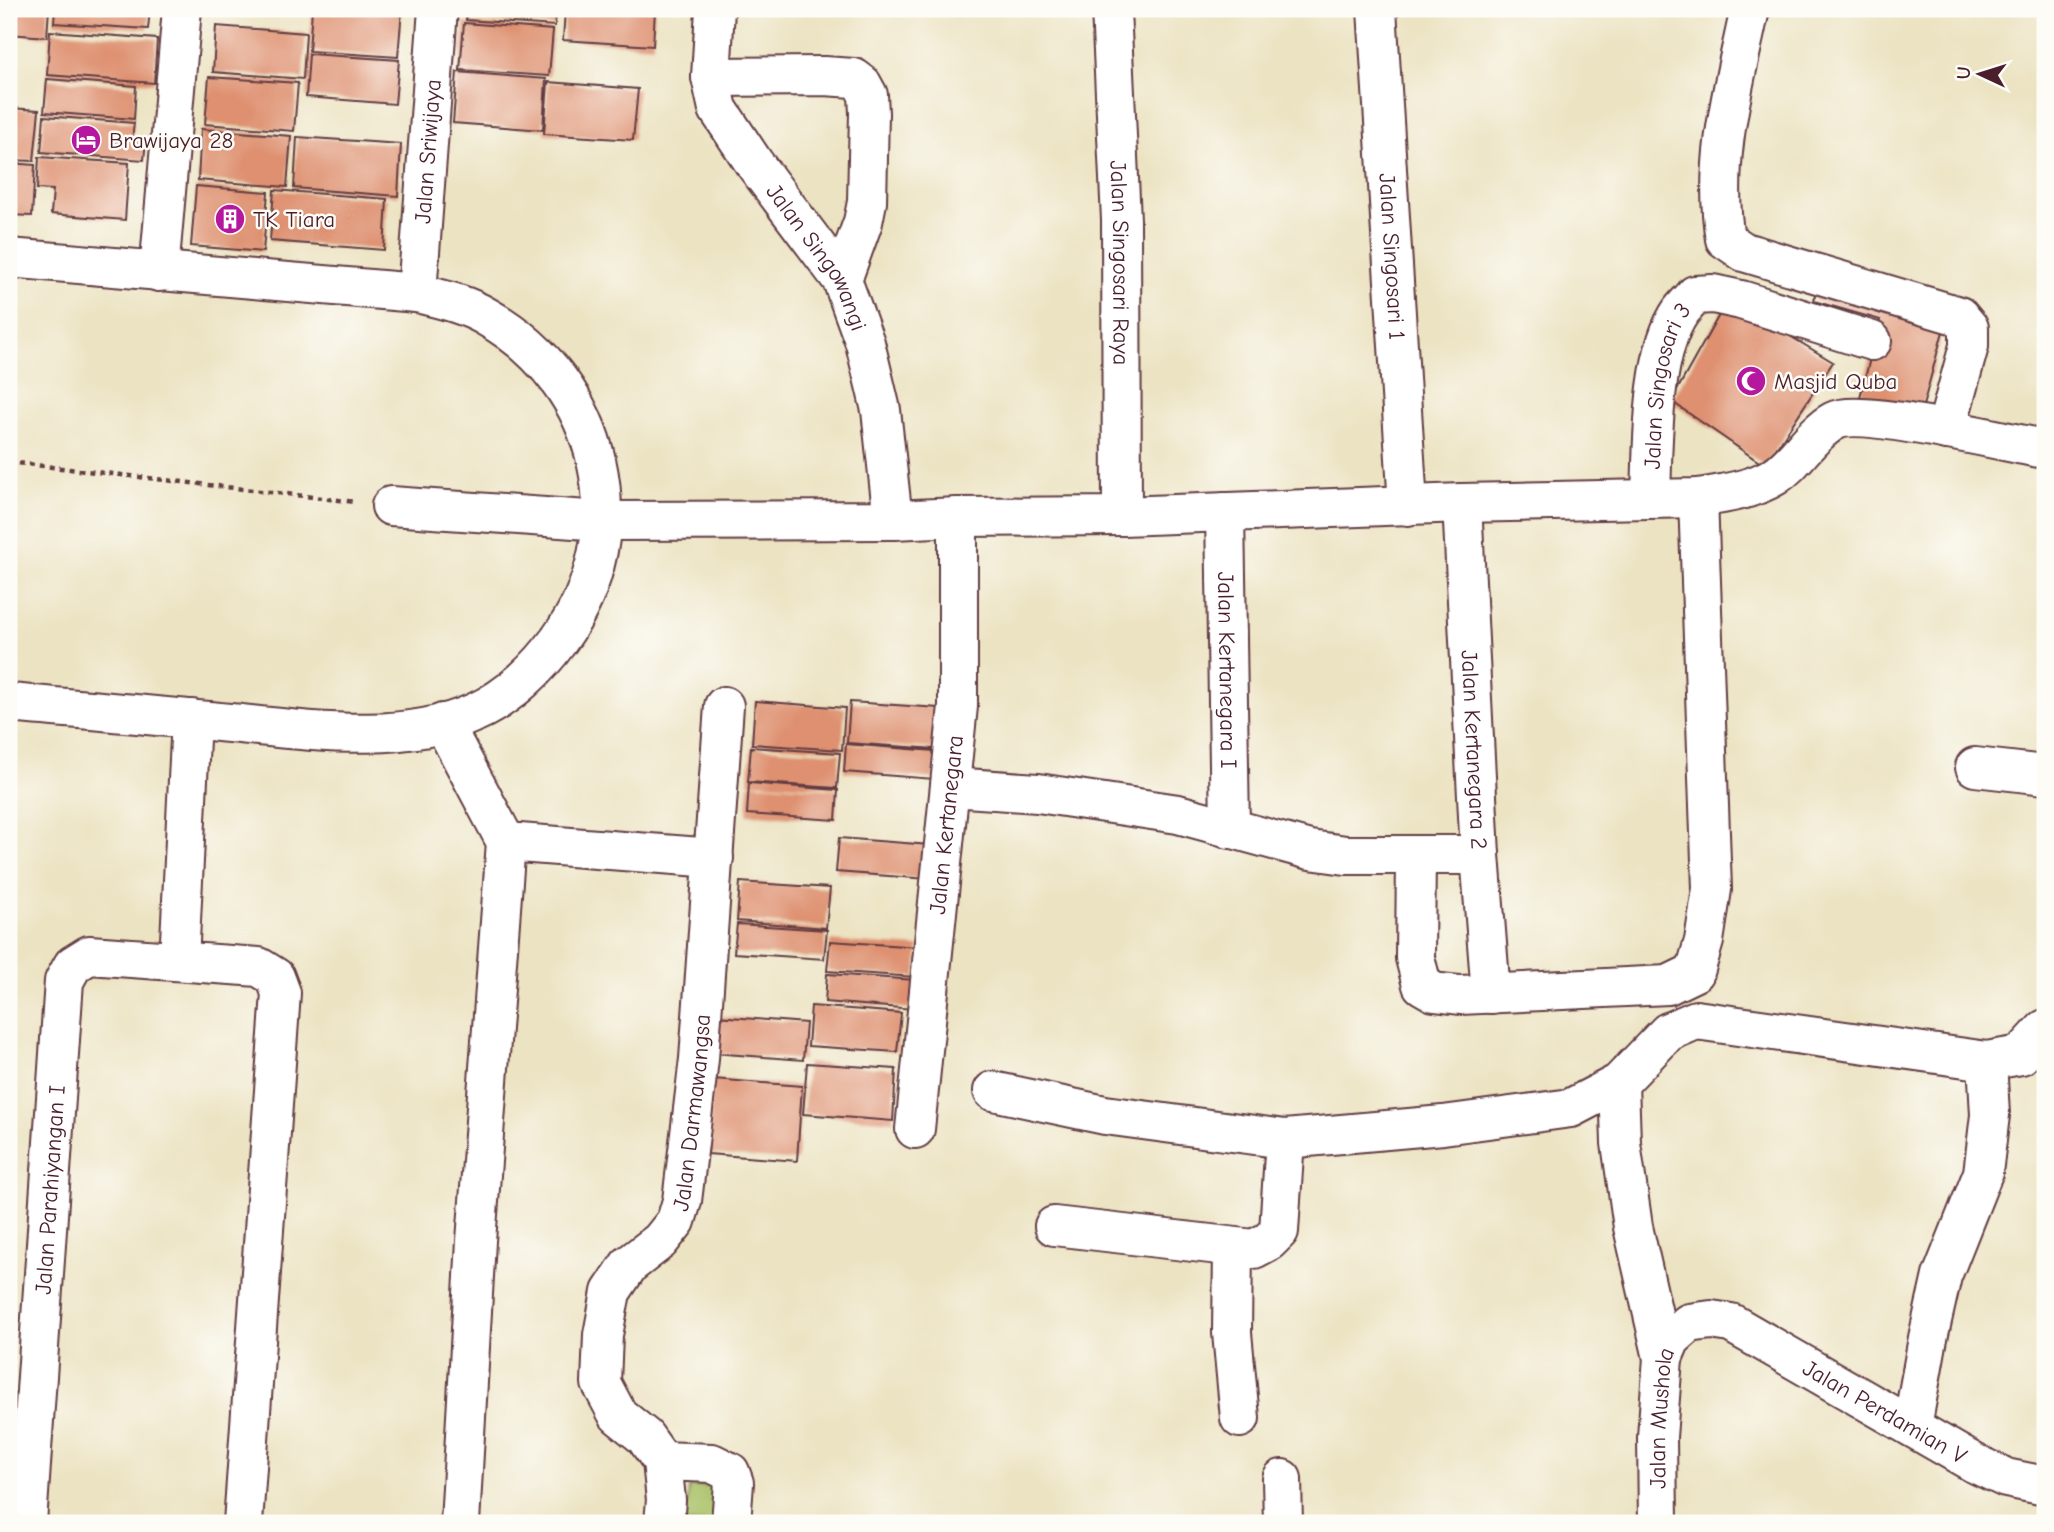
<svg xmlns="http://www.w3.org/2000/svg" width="2054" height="1532" font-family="'Comic Neue',sans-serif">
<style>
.green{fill:#a7bf64;stroke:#786f48;stroke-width:2}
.building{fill:#de906f}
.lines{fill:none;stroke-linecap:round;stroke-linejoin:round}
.street-casing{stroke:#623c42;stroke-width:42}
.path{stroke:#623c42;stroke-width:4.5;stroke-dasharray:5 5;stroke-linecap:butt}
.street{stroke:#fff;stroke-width:38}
.labels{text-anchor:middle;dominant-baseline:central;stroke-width:5;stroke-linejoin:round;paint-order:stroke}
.poi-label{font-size:23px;fill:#4a1f2b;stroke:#fdfcf7;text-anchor:start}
.street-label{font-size:23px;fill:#4a1f2b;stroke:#fdfcf7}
</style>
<rect width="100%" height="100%" fill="#fdfcf7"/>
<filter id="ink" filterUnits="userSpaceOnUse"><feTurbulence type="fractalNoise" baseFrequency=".0143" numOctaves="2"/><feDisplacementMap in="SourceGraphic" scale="14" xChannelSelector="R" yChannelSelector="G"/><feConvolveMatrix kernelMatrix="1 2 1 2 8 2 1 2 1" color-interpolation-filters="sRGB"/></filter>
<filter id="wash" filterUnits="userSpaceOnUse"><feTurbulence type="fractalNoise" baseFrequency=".00686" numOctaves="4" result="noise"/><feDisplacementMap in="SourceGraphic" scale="28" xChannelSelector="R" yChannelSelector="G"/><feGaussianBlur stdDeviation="1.57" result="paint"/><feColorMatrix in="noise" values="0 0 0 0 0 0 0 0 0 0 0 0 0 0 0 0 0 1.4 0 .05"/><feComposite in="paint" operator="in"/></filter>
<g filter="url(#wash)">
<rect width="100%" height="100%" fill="#ece3c2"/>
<path class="green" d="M724,1485l-3,38h-36l4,-36z"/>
<g id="blocks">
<path class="building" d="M9,9h40l-2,28 -38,-3z
M55,9h95l-2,20 -94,-6z
M312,9h90l-4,48 -89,-6z
M467,9h89l-1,17 -89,-6z
M565,9h90l-2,37 -90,-6z
M464,23l89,7 -4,46 -89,-6z
M216,26l90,7 -3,46 -90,-7z
M50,31l107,8 -3,44 -107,-8z
M309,54l90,6 -4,44 -89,-7z
M457,72l89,7 -3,51 -90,-7z
M209,77l89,6 -4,48 -89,-7z
M47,79l89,7 -2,33 -90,-7z
M548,82l90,7 -5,51 -89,-6z
M9,108l30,2 -5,51 -25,-1z
M44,116l90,7 -2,17h14l-2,20 -103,-8z
M201,129l90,7 -4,51 -89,-7z
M297,137l104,7 -3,52 -104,-8z
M39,157l90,6 -4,57 -74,-6 2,-24 -16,-1z
M9,163l26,2 -3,51 -23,-1z
M196,186l72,6 -5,60 -72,-6z
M274,190l113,9 -3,51 -114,-9z
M1820,266l133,28 -34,127 -63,-8 24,-93 -66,-19z
M1728,299l105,63 -68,104 -94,-65z
M755,701l90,7 -3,42 -90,-6z
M850,702l89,6 -3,41 -89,-6z
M846,744l89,7 -1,28 -90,-7z
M751,747l89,6 -3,35 -89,-6z
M749,783l89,7 -2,30 -89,-6z
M839,838l91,7 -2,34 -92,-7z
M740,882l90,6 -4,40 -89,-7z
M737,924l90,6 -3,29 -90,-6z
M830,941l89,6 -3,30 -89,-6z
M827,974l89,6 -2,29 -89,-7z
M811,1006l90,7 -4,39 -89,-6z
M716,1016l90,7 -3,37 -90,-7z
M807,1063l89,6 -3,52 -90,-7z
M713,1079l89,7 -5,75 -89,-7z"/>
</g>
</g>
<g filter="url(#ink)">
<use href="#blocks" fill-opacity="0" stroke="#623c42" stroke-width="2"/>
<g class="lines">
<g class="street-casing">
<g id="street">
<path id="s1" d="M715,9l-4,68 7,32 36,54 88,117 23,63 16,67 12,110"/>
<path id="s2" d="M1111,9l10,211 1,296"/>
<path id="s3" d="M1377,9l31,497"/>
<path d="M1750,9c-16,76 -38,152 -25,230l19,13 215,64 10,12v18l-23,84"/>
<path d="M711,77l113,-1 30,2 8,6 6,11 1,18 -2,89 -4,20 -21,58"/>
<path d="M9,258l408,35c24,6 48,11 70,24 117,66 151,214 72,323 -20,28 -50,57 -83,72 -78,36 -184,16 -267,9 -67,-7 -133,-12 -200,-18"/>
<path d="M159,272l23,-263"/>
<path id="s4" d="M417,293l21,-284"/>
<path id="s5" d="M1651,498c2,-51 0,-145 30,-187 4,-5 10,-11 14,-16l18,-1 28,6 131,41"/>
<path id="s6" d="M1462,503l18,352 11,139"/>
<path d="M391,506l211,15 291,-1 65,-3 164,-1 340,-13 236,-5c26,-4 54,-8 77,-22 22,-14 35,-42 59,-55 26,-14 174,22 211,28"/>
<path id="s7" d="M1225,512l5,317"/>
<path d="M443,723l63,119 -30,399 -16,282"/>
<path d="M1975,767l70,8"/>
<path d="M951,787l87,6 140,21 132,36 36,5h134"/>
<path d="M506,842l208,16"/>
<path d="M1416,856l-1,102 7,27 12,7 26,3 208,-10 27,-13 9,-31 8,-52 -14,-391"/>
<path d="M179,961l12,-242"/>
<path d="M1619,1083l2,60 12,84 30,131"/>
<path d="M993,1091l112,24 180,24 158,-14 128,-17 48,-25 49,-51 28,-12 291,41 34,-6 24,-26"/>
<path id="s8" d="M915,1129l43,-423v-189"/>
<path d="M1054,1226l200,23 15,-8 10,-10 6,-92"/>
<path d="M1233,1247l-1,86 8,85"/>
<path d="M1912,1427l16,-89 14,-62 41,-103 7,-58 -3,-54"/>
<path d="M662,1461l50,2 18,9 4,11 -3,40"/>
<path d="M1282,1479l1,44"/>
<path id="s9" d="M27,1523l37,-542 9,-16 16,-10 170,12 16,10 6,16 -38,530"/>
<path id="s10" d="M664,1523l2,-23 -4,-39 -17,-24 -27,-22 -17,-32 2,-48 8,-43 18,-27 31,-24 16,-20 6,-20 17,-142 25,-353"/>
<path id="s11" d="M1658,1523l-1,-86 6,-79 8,-19 18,-16 22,-3 20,3 243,140 32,15 39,8"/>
</g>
</g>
<path class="path" d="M9,462l347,40"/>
<use href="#street" class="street"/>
</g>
</g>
<defs>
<g id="hotel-disc" transform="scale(1.575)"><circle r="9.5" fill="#b5179e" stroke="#fdfcf7"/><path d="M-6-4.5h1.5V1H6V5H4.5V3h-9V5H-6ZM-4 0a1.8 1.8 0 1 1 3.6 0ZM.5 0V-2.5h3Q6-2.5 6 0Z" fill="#fff"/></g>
<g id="building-disc" transform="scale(1.575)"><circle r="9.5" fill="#b5179e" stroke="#fdfcf7"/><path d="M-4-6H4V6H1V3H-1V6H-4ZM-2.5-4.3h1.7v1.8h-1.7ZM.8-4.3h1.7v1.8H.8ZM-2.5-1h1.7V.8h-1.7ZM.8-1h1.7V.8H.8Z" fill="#fff"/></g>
<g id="mosque-disc" transform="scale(1.575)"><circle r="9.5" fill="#b5179e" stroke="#fdfcf7"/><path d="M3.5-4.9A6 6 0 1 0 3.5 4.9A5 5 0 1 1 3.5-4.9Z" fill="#fff"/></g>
</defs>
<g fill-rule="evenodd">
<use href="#hotel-disc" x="86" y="140"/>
<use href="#building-disc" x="230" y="219"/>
<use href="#mosque-disc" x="1751" y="381"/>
</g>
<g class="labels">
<g class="poi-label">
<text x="109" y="140">Brawijaya 28</text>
<text x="253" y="219">TK Tiara</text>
<text x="1774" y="381">Masjid Quba</text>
</g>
<g class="street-label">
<text stroke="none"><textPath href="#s4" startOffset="142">Jalan Sriwijaya</textPath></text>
<text stroke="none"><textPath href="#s3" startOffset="248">Jalan Singosari 1</textPath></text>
<text stroke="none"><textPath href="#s1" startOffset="280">Jalan Singowangi</textPath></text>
<text stroke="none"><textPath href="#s2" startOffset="254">Jalan Singosari Raya</textPath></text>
<text stroke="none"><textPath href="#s5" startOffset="114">Jalan Singosari 3</textPath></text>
<text stroke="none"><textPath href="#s7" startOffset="158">Jalan Kertanegara I</textPath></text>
<text stroke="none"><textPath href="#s6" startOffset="247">Jalan Kertanegara 2</textPath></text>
<text stroke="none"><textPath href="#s8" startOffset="306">Jalan Kertanegara</textPath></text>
<text stroke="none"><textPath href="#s10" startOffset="462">Jalan Darmawangsa</textPath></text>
<text stroke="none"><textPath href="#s9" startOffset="334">Jalan Parahiyangan I</textPath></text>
<text stroke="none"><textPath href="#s11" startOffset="430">Jalan Perdamian V</textPath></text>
<text stroke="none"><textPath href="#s11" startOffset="105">Jalan Mushola</textPath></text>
</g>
</g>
<rect width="2054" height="1532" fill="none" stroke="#fdfcf7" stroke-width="35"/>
<g transform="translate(1980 74) rotate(274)" stroke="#fdfcf7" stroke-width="5" paint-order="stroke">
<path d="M0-5L12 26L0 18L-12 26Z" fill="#4a1f2b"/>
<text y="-10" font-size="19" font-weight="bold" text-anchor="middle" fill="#4a1f2b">U</text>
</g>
</svg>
